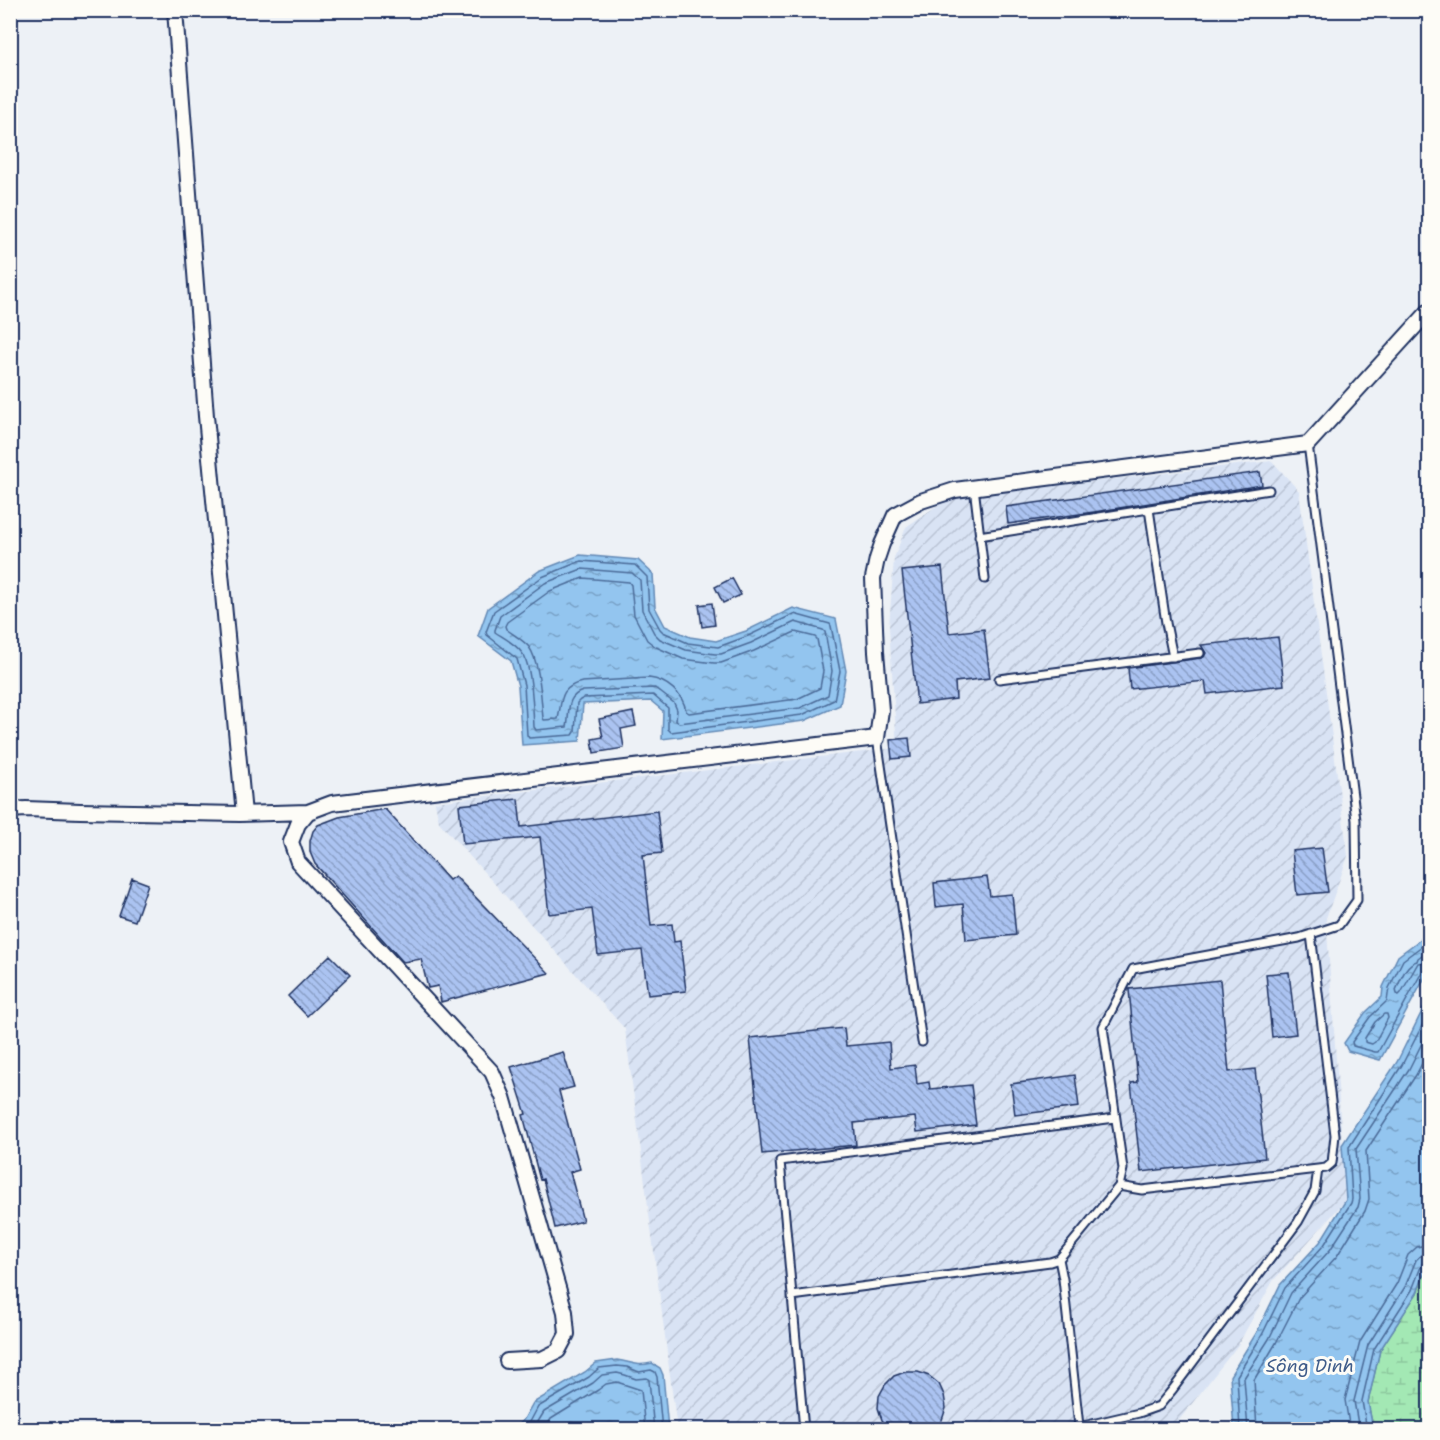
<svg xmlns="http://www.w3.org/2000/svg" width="1440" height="1440" font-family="'Shantell Sans',sans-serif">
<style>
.industrial{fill:url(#industrial-furrows)}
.wetland{fill:url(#wetland-marsh);stroke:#5f8c89;stroke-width:1.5}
.water{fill:url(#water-ripples);stroke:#6389b5;stroke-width:1.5}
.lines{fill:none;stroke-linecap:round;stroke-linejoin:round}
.shore{stroke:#4b6b98;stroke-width:1.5}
.building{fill:url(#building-back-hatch);stroke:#1b2f5e;stroke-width:1.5}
.lane-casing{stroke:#1b2f5e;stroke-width:11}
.street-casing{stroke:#1b2f5e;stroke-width:18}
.lane{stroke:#fdfcf7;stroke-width:7}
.street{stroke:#fdfcf7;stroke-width:14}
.labels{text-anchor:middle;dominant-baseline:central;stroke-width:6;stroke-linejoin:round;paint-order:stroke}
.water-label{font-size:18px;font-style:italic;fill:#3f5c8a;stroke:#fdfcf7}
</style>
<defs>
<pattern id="industrial-furrows" width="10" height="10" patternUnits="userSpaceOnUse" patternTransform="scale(1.5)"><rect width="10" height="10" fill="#d9e3f4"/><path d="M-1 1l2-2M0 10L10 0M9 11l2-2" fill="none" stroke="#bac3d4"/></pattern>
<pattern id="wetland-marsh" width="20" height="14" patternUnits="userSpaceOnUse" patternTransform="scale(1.5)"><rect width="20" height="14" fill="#a3e8b4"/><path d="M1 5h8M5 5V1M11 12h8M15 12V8" fill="none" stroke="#8cc79d"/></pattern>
<pattern id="water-ripples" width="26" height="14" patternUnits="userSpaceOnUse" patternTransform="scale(1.5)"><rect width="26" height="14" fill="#93c5ef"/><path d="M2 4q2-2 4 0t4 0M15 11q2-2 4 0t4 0" fill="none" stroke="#77a0c5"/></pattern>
<pattern id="building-back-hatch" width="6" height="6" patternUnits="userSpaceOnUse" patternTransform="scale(1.5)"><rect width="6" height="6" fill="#abc3f1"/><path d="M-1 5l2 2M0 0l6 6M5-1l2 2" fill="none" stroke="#8a9fc6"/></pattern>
</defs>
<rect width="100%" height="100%" fill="#edf1f6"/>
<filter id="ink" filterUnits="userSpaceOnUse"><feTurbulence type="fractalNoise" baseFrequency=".0167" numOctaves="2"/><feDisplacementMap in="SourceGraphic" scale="12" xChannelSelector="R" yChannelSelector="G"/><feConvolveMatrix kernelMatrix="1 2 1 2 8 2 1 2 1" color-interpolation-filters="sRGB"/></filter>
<g filter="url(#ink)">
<path class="industrial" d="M1272,461l27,30 49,365 -22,62 20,282 -73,81 -35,64 -62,79 -21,6 -478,-1 -52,-400 -186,-207 -4,-20 462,-54 -8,-121 5,-69 12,-31 29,-20 21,-10z"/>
<path class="wetland" d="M1429,1262v167h-56l-5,-27 12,-52 37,-57z"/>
<path class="water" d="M580,555l58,5 15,14 2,33 10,19 25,11 26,4 30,-10 47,-23 43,11 10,52 -6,34 -36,16 -142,18 1,-28 -12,-10 -68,3 -3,37 -58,4 -4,-59 -7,-25 -33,-25 10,-28 51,-37z
M1429,933v37l-49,90 -32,-9 -4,-8 21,-30 17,-16 1,-10 15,-31z
M1429,997v265l-12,31 -37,57 -12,52 5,27h-139l-4,-53 27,-44 23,-47 40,-43 26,-42 -4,-55 55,-83z
M617,1360c15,2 19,7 35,3l8,5 3,7 5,54h-153l9,-10 9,-16 52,-31 11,-9z"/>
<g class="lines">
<path class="shore" d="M581,561l54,4 12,12 2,32 11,20 3,3 25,11 30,4 30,-11 46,-22 36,10 1,2 9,45 -6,29 -32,15 -131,17 -3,-3v-21l-15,-13 -69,3 -4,2 -3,3 -2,29 -2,3 -44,3 -2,-3 -3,-50 -7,-26 -30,-24 -1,-3 8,-21 48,-34z
M582,569l50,4 8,7 2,30 12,23 6,6 26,11 29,4h6l30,-11 44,-21 28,8 2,2 7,39 -4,24 -28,13 -121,15 -3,-2 1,-11 -3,-7 -19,-15 -72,3c-18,5 -13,22 -16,36l-31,3 -2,-3c-1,-17 -2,-62 -12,-74 -6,-9 -18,-15 -27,-21v-2l5,-14 45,-33z
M583,578l46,4 2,3 3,30 13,25 9,7 27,12 31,4h7l33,-12 41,-19 20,5 2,2 6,32 -3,17 -23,11 -108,14 -3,-2c-3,-17 -19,-31 -37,-33l-67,4c-23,5 -20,19 -24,37l-14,1 -1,-2c-2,-19 -3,-56 -14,-71 -6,-7 -15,-12 -23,-18l-1,-3 2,-4 43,-31z
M1430,940l-27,20 -14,28 -2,13 -17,16 -18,25 1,4 22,6h3l44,-80 3,-3h5
M1430,949l-12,9 -1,3c-12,3 -16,19 -21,29l1,4 2,1 2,-2 17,-30 12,-2
M1384,1014h3l1,4 -13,24 -3,2 -7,-2v-4l10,-16z
M522,1430l8,-8 8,-15 51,-30 10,-9 18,-2 10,1 12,5 12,-2 4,2 2,5 5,53
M533,1430l11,-18 49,-29 9,-8 15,-2 8,2 11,4 11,-1 2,2 5,50
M544,1430l7,-11 47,-29 8,-6 11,-2 24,8 4,40
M1240,1430l-3,-54 25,-41 23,-47 39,-43 27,-42 1,-4 -3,-52 53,-82 28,-55
M1248,1430l-4,-52 25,-39 22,-46 39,-43 28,-43 2,-8 -4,-50 53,-80 21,-42
M1257,1430l-3,-50 22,-37 23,-45 38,-42 28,-45 4,-12 -3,-48 50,-76 14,-27
M1350,1430l-5,-30 15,-58 37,-59 11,-28 9,-8 13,-3
M1359,1430l-5,-29 14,-56 37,-58 11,-27 5,-5 9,-2
M1367,1430l-5,-29 12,-52 38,-59 10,-26 3,-3h5"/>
</g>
<path class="building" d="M1260,472l2,13 -168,27 -86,12 -2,-17z
M942,567l7,66 35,-4 6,49 -35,4 1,17 -39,5 -15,-133z
M732,578l9,17 -18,8 -8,-16z
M712,603l3,22 -13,2 -3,-22z
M1278,637l6,48 -77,9 -2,-13 -75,8 -2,-21 73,-10 3,-1 2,-4 -5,-8z
M633,712l3,14 -15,3 3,19 -30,5 -2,-14 11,-2 -4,-18z
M909,738l2,19 -19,2 -2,-19z
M518,799l3,28 136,-16 5,42 -19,2 8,71 21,-2 2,18 6,-1 6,50 -38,4 -6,-45 -44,5 -6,-46 -43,5 -9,-77 -77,7 -4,-39z
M385,809l64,71 6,-4 94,97 -108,29 -3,-16 -10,2 -7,-29 -18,3 -88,-98 -5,-12v-11l3,-10 5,-6 21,-8z
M1322,848l6,44 -31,3 -5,-44z
M987,877l3,19 22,-2 4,41 -50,5 -3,-36 -27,3 -2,-24z
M132,878l16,6 -13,37 -16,-5z
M330,955l20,20 -43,41 -19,-20z
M1289,972l7,62 -24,3 -6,-63z
M1220,980l9,92 26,-3 10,89 -124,14 -10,-89 7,-1 -9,-92v-1z
M844,1028l2,18 43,-4 2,26 24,-3 2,19 12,-2 1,7 41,-4 5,40 -59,7 -2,-15 -61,6 2,22 -94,9 -12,-116z
M563,1052l11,35 -15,4 21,78 -10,3 13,49 -28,7 -12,-49 -3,1 -17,-65 3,-1 -15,-47z
M1075,1075l4,32 -64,8 -4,-31z
M905,1372h13l11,4 10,8 5,11 2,13 -4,12 -7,10h-46l-7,-10 -4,-12 1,-12 6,-11 9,-9z"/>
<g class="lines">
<g class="lane-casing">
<path id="lane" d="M974,487l11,92
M1149,509l17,114 7,34
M979,536l290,-46
M999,679l201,-26
M877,738l45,304
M1119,1186l23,4 184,-22 6,-5 3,-28 -24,-201
M1059,1259l4,20 16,147
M792,1296l258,-34 9,-3 60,-73 4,-17 -20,-142 30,-58 166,-31 40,-13 18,-25 -1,-80 -48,-376
M804,1430l-24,-269 335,-43
M1066,1430l73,-17 20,-7 14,-17 125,-167 17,-31 3,-22"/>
</g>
<g class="street-casing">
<path id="street" d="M175,10l31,406 38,398
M10,810l16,-1 54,2 160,3 68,-2
M507,1361l35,-2 16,-8 9,-17 -2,-22 -62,-215 -11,-25 -194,-210 -7,-20 7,-18 10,-12 24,-9 545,-65 4,-28 -5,-58 -3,-74 4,-19 5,-15 13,-29 26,-14 34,-11 353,-46 122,-134"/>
</g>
<use href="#lane" class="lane"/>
<use href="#street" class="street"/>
</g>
</g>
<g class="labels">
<g class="water-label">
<text x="1310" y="1366">Sông Dinh</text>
</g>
</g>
<rect width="1440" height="1440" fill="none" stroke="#fdfcf7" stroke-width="36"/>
<rect x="18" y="18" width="1404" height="1404" fill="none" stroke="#1b2f5e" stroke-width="2" filter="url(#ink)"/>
</svg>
